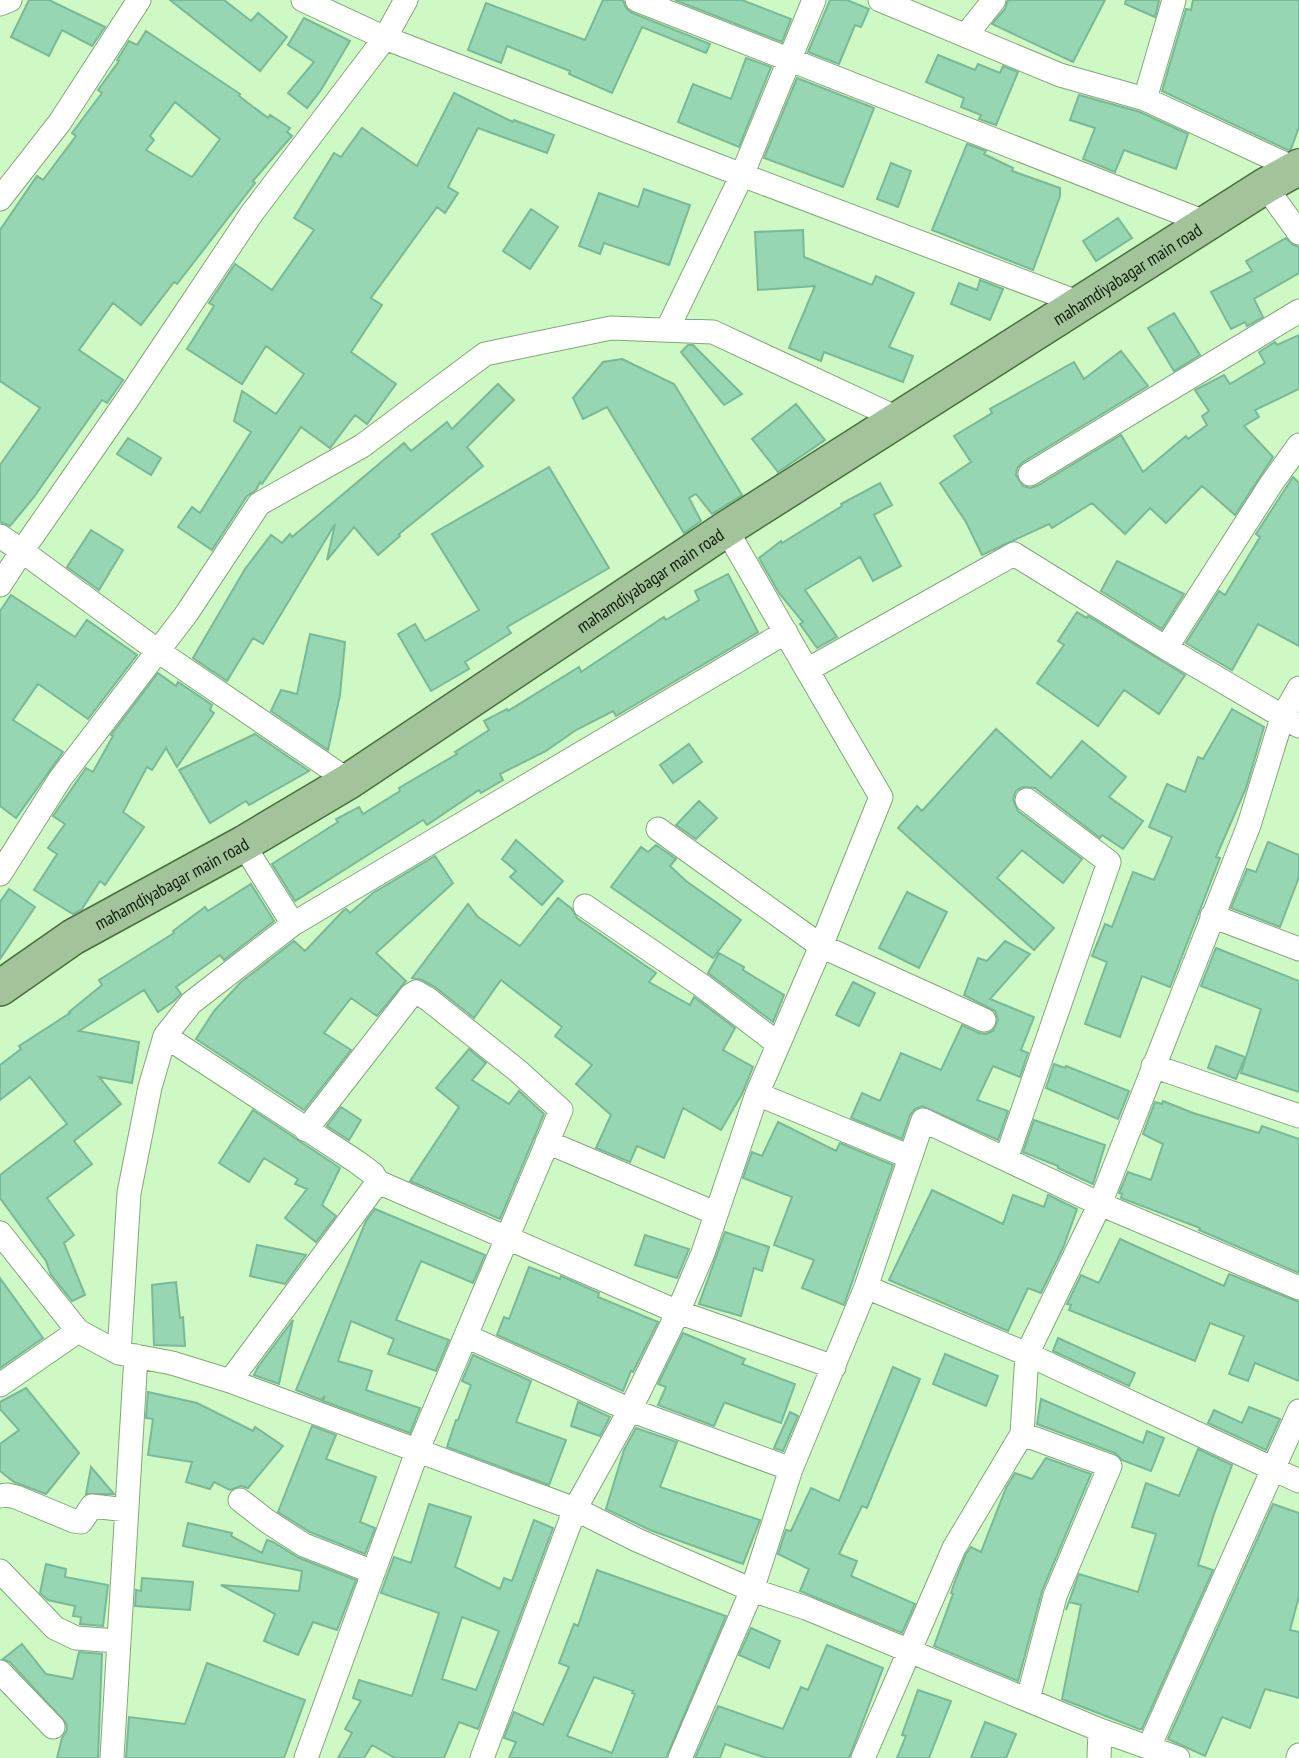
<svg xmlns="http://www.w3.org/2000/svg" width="1299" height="1758" font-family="'PT Sans Narrow',sans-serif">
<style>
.building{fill:#97d6b3;stroke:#7ab997;stroke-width:2;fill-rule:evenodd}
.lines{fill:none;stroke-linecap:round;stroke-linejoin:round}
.street-casing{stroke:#82a978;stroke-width:25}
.primary-casing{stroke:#47703c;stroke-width:38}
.street{stroke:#fff;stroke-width:23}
.primary{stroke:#a3c49a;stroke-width:35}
.labels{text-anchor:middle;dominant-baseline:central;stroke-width:5;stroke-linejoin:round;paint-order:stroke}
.street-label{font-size:18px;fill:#0e1e0b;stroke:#edfee9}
</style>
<rect width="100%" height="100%" fill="#cef8c4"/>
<path class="building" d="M29,0h20l56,27 -13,19 -30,-16 -13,26 -38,-19z
M170,0h54l27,21 7,-8 29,24 -27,34z
M603,0h20l3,8 6,5 78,31 -4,9 -64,-26 -30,66 -43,-19 1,-3 -63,-25 -6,17 -33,-13 18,-47 99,37z
M675,0h67l49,19 -9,23z
M830,0h17l22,9 -8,18 -6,-2 -16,39 -31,-12z
M1008,0h97l-32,62 -81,-38 13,-15z
M1126,0h31l2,1 -4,16 -30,-13z
M1193,0h106v127l-8,22 -3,1 -126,-59 24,-82 5,1z
M304,18l46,23 -29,49 -14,18 -19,-15 26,-31 -26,-17z
M146,31l94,63 -1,2 29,22 2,-3 20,13 -3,4 5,4 -39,45 2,2 -78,101 -3,-2 -33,43 -28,-22 -34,47 44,30 -16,23 -5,-3 -68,97 -24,29 -10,-4v-57l40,-57 -40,-27v-151l37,-54 6,4 33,-44 -4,-3 30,-40 -4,-3 21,-29 -2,-1 12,-19 8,4zM175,102l45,37 -28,38 -46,-27 8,-10 -4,-4z
M938,55l37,15 3,-6 22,9 3,-7 15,6 -22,53 -17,-6 2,-4 -20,-8 3,-9 -38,-16z
M746,58l25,9 -32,80 -61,-25 15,-38 38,15z
M797,78l77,30 -31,79 -79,-29z
M454,93l59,29 1,-2 40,15 -7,18 -69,-25 -30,59 10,6 -13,20 -8,-6 -66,91 11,7 -31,47 45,32 -29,40 -12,-9 -25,33 -29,-21 -39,57 -2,-2 -4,8 -9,6 -35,54 -34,-23 14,-20 8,6 51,-81 -17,-11 8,-30 34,23 28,-40 -38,-28 -24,38 -55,-35 27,-43 -5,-3 26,-39 37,26 42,-60 -20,-12 40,-65 7,4 21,-29 55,38z
M1079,95l61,17 48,22 -12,35 -52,-19 -9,22 -32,-13 12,-31 -25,-8z
M967,144l19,7 -2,3 29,14 -1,3 48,17v8l-27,74 -101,-40z
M891,163l20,8 -13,36 -21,-8z
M644,189l46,16 -21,60 -65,-22 -4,11 -21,-8 20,-53 39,14z
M531,209l27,18 -28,42 -27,-18z
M1118,218l14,20 -36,23 -13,-20z
M803,230l1,27 68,28 4,-9 38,17 -25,54 24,9 -10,26 -79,-30 -3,9 -32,-13 26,-62 -57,4 -3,-58z
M1286,238l7,7 6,2v26l-45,26 9,18 -16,9 -2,-4 -14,7 -20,-37 41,-21 -6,-10z
M980,280l23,9 -13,31 -39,-16 8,-21 18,7z
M1174,313l26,42 -26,16 -26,-43z
M1299,335v54l-44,21 4,7 -15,9 29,31 -38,58 -33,-29 -36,37 -16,-15 -25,26 -33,-31 -40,25 -3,-4 -67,31 -16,-33 -26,-39 31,-21 -17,-26 38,-23 -2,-4 84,-47 10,17 37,-28 27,35 -125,76 -6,6 -1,7 7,11 7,2 7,-2 84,-51 22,37 43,-36 2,3 19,-14 -5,-9 7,-5 -14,-21 29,-15 6,9 35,-21 -6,-11 16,-10 2,3z
M688,345h5l49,49 -18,11 -43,-53z
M622,359l52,25 68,111 -30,19 -16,-20 -7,4 12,23 -17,12 -77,-126 -24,12 -10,-21 30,-36z
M498,384l16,16 -47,47 16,19 -84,68 1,2 -22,19 -24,-28 -27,33 8,-36 -72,120 -10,-6 -26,43 -34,-23 52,-89 26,-34 11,8 8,-9 2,3 112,-94 7,8 36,-29 5,7z
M796,404l29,36 -47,32 -26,-33z
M128,438l33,20 -10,17 -34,-21z
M549,467l60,101 -102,59 4,6 -46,29 4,7 -38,22 -33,-57 17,-10 10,17 54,-31 -47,-76z
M1293,477l6,6v163l-41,-22 -26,46 -46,-27 33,-52 6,4 35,-58 -4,-3z
M880,483l12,22 -18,10 27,51 -28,15 -13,-24 -55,33 32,47 -20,11 -17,-24 3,-2 -24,-29 -20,-35 22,-17 1,2 60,-37 -1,-2z
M91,530l32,20 -24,40 -32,-23z
M1117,561l67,33 -22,35 -61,-38z
M728,574l30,58 -142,84 -3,-5 -37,19 -30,21 -46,23 3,6 -22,13 -2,-3 -52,35 -4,-5 -128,81 -23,-37 66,-42 -2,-3 23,-12 4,7 37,-23 -1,-3 58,-34 -2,-2 34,-22 -5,-9 23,-12 1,2 71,-44 2,5 83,-55 2,3 33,-20 -4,-9z
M11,595l64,42 12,-17 50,35 -49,64 -50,-35 -25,36 50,32 -47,66 -16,-12v-195z
M1077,612l10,6 1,-2 97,59 -26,39 -35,-24 -26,36 -61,-43 27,-38 -6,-4z
M310,634l35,8 -5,53 -12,55 -57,-39 10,-21 16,4z
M158,673l18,13 2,-4 34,23 -2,5 4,3 -37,54 -11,-19 -14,22 -5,-3 -24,45 21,15 -39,58 -5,-4 -18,28 -9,5 -39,-24 23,-36 -9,-6 17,-24 -12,-8 33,-48 7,4 20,-36 -2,-1z
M1232,709l32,18 -18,61 -30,69 4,1 -50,129 -28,-11 -22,61 -35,-13 22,-62 -15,-6 13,-32 7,3 21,-55 21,8 18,-43 -23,-10 18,-43 18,8 13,-35 5,2z
M996,729l55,49 31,-37 44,36 -17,20 34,24 -20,28 -21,-14 -2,3 -65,-50 -13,-1 -6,4 -3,8 5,12 64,48 -19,24 -41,-33 -25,28 57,50 -20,22 -136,-122 19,-22 5,5z
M255,734l54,37 -60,34 -3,-4 -36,22 -31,-53z
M689,744l13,18 -29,21 -13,-18z
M699,801l18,17 -21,21 -20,-14z
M516,840l47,41 -21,24 -32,-28 6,-6 -14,-12z
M1268,842l31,13v22l-19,50 -49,-19 16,-39 9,3z
M656,845l20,14 -6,7 16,15 55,39 -28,38 -102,-71 30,-40 7,5z
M435,856l18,27 -77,70 30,28 -29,35 -26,-18 -27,35 27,17 -47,60 -108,-71 18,-28 26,-28 54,-42 11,10 38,-40 3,-2 4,4 23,-20z
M251,884l23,37 -50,39 -4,-5 -44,32 5,7 -7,7 -16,11 -14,-22 -65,41 60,11 -7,41 -33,-6 22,27 -47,37 18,23 -45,34 27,37 -10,8 21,52 -13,6 -21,-26 -5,-14 -46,-63v-23l67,-51 -37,-47 -30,23v-35l21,-16 -2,-3 51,-33 -1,-1 33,-27 -3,-5 75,-47 -1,-2 32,-24 3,4z
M9,889l26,18 -35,52v-57z
M907,892l40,20 -28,56 -40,-20z
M558,898l14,11 5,9 79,55 -7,9 41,23 4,-8 41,31 -12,22 30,17 -11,27 -21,36 -38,-22 -19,50 -27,-12 -7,16 -34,-14 15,-33 -35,-31 16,-19 -37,-29 7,-9 -61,-47 -27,38 -39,-31 -13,-7 -10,-2 56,-74 10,13 42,29z
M1005,941l25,13 -40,45 44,18 -13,33 7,3 -8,24 -27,-11 -16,34 31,11 -10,29 -76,-34 -7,3 -5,6 -8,24 -51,-21 11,-25 18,8 21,-48 40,17 21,-45 17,8 7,1 7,-3 5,-12 -3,-8 -31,-16 14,-37 9,3z
M1216,948l83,33v111l-58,-19 20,-64 -60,-23z
M719,953l25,14 -1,3 41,25 -11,27 -65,-49z
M853,982l22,11 -16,33 -23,-11z
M1216,1046l29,11 -9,22 -28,-11z
M469,1049l17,14 -14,17 37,24 10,-13 25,23 -44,105 -90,-38 49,-74 -23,-19z
M1054,1064l11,4 1,-2 63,25 -11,28 -72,-31z
M1163,1101l30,12 66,20 3,-7 37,13v134l-100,-43 1,-2 -79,-30 1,-4 -3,-1 9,-21 23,8 12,-36 -20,-10 12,-32 7,2z
M341,1107l20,13 -12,20 -22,-14z
M253,1110l87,58 -18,37 14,11 -20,26 -31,-24 22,-29 -12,-5 3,-5 -34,-21 -15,24 -30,-19z
M1034,1120l71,25 -12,39 -35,-16v-2l-35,-14z
M778,1122l58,29 4,-8 53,22 -49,140 -42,-17 12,-28 -40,-15 18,-48 -49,-19 9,-26 10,4z
M932,1190l71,34 10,-29 31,12 4,-12 29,14 -14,39 -22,45 -13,-5 -20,43 -119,-51z
M375,1209l110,46 -12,28 -52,-22 -25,59 53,20 -13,31 -48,-17 6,-15 -43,-18 -13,40 34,10 -6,19 54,18 -10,25 -87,-32 2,-5 -4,4 -25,-10 70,-169z
M725,1232l44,15 -7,24 -8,-3 -13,48 -42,-12z
M645,1235l44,14 -12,29 -42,-13z
M1120,1239l104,47 5,-12 70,28v79l-44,-18 -7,18 -19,-7 15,-38 -34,-13 -15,38 -126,-51 2,-5 -4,-1 14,-29 18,8z
M257,1245l49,10 -21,29 -35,-8z
M529,1267l31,12 1,-3 38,17 -1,4 60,25 -25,50 -2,-1 -8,20 -126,-56 7,-18 5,2z
M0,1278l43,60 -43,30z
M176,1282l4,36 3,-1 2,29 -31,-1 -2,-60z
M293,1320l-14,64 -25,-9 4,-8z
M683,1333l62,26 -3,5 53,20 -14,39 -55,-20h-2l-10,23 -56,-21 8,-18 -8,-3z
M1058,1338l77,35 -6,13 -76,-35z
M945,1354l53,22 -12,30 -53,-22z
M473,1355l58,26 -15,41 50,18 -17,45 -102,-38 9,-27h2l13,-35 -9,-4z
M893,1367l27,12 -53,129 -5,-2 -23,48 18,7 -6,15 64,28 -13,29 -102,-42 9,-22 -31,-15 8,-24 5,1 20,-43 28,13z
M26,1388l53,65 -33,41 -32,-12 -14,-11v-27l19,-14 -19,-21v-7z
M148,1392l49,11 56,28 2,-4 28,19 -35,42 -7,-2 -11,4 -16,-8 -4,7 -24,-7 6,-20 -44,-7 5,-36 -7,-1z
M1041,1399l102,44 4,-12 17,7 -13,33 -29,-11 -7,-7 -78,-29z
M578,1402l32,15 -10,19 -29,-10z
M1249,1407l31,12 -14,31 -58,-27 6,-13 28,13z
M790,1412l8,4 -15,35 -9,-3z
M312,1426l24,9 -10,24 50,18 -16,45 15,6 -10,26 -55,-22 -32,-20z
M636,1428l41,14 -17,45 100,33 -17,44 -93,-34 -44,-21 18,-59z
M1198,1449l34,16 -18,49 -16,51 15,5 -71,159h-3l-77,-30 19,-94 -12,-3 -3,8 13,-36 59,18 18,-58 -24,-7 14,-44 33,13z
M1046,1458l45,16 -49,117 -24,90 -84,-35 19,-52 -2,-1 4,-12 11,-27 5,-7 10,5 25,-64 9,-15 17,6z
M91,1467l23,27h-28z
M429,1504l42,13 -16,50 45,22 4,-11 8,3 22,-61 19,8 -75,201 -19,-7 -15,36h-49l-23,-13 -8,13h-26l14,-25 -7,-4 16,-28 -8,-3 6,-18 53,16 27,-83 -58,-20 13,-36 17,6zM462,1617l37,14 -23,59 -34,-11z
M1273,1504l26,9v83l-9,34 9,2v66l-34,-9 -15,39 -28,-11 -17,39 -37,-17z
M188,1523l44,10 -1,3 31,17 5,-13 6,2 26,16 57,22 -19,50 -24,-8 -15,33 -34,-14 11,-27 -54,-29 78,6 3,-20 -119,-25z
M46,1564l20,5 -1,8 43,8 -5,41 -23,-2 1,-7 -8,-1 2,-10 -27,-6 -8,-7z
M597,1570l129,46 -60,142h-157l7,-16 -12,-4 10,-26 29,13 26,-58 -10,-4 15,-39 4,2zM594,1677l39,14 -1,2 3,1 -23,59 -45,-17z
M142,1578l51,4 -3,28 -55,-4 1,-16 5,1z
M751,1628l29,13 -11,27 -30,-13z
M22,1644l24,30 27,5 6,-27 23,2 -4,104h-41l5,-20 5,-8 -1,-7 -56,-61 -7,-3z
M827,1645l56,23 -34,90h-83l-41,-14 -5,14h-25l23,-52 65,23 18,-42 7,3z
M207,1663l98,37 -21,58h-158l3,-41 56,7z
M918,1690l33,11 -22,57h-32l9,-22 -4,-1z
M985,1722l31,12 -10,24h-35z"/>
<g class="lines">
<g class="street-casing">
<path id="street" d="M303,0l82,38 21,-38
M637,0l570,223
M880,0l180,75 85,24 151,70 3,-8
M0,4l10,-4
M966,35l28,-35
M1145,99l29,-99
M1265,186l34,47
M0,199l60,-77 79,-122
M667,330l75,-155 338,128
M1030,474l269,-163
M726,529l81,141 207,-116 152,94 105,-164 28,-39
M0,536l22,15 105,-151 125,-187 133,-175 357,137 72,-175
M0,585l22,-34 136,100 191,130
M1166,648l133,78
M658,829l163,117 163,74
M0,874l60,-95 127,-166 72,-109 103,-58 123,-92 126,-26 102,4 184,86
M585,906l116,79 76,58
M1212,916l87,33
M293,924l493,-292
M165,1036l192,126 16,12 5,8 300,130 156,55
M1153,1066l146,50
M757,1094l153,63
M547,1142l168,71
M1006,1159l103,-297 -82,-62
M0,1233l78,98 41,22 53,10 58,18 345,128 62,31 115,50 54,18 294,122 78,28
M866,1287l57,-167 177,84 199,84
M466,1336l164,74 161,59
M119,1353l10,-160 21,-106 15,-51 26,-33 102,-79 -50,-80
M230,1381l148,-199
M0,1385l78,-54
M1022,1434l5,-80 73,-150 149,-379 33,-107 17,-30
M0,1496l7,-1 9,2 58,24 7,1 11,-16 35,4
M240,1500l27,21 37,24 69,27
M0,1571l55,57 21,10 42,3
M0,1672l53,55
M1149,1747l150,-336
M112,1758l24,-402
M306,1758l112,-309 143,-339 -43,-39 -90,-72 -12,-7 -5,3 -105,135
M482,1758l93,-249 55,-99 48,-98 25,-59 54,-159 64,-148 60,-149 -74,-127
M680,1758l72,-168 39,-121 75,-182 161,67 272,127
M863,1758l91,-210 68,-114 88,32 -55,130 -27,103
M1099,1758l1,-28
M1298,1758l1,-3"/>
</g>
<g class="primary-casing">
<g id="primary">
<path id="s1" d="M0,988l73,-51 170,-93 106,-63 377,-252 539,-343 34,-19"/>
</g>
</g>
<use href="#street" class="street"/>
<use href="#primary" class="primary"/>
</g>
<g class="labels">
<g class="street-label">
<text stroke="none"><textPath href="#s1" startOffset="1335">mahamdiyabagar main road</textPath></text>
<text stroke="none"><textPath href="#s1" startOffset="768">mahamdiyabagar main road</textPath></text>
<text stroke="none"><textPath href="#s1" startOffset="201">mahamdiyabagar main road</textPath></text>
</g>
</g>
</svg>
